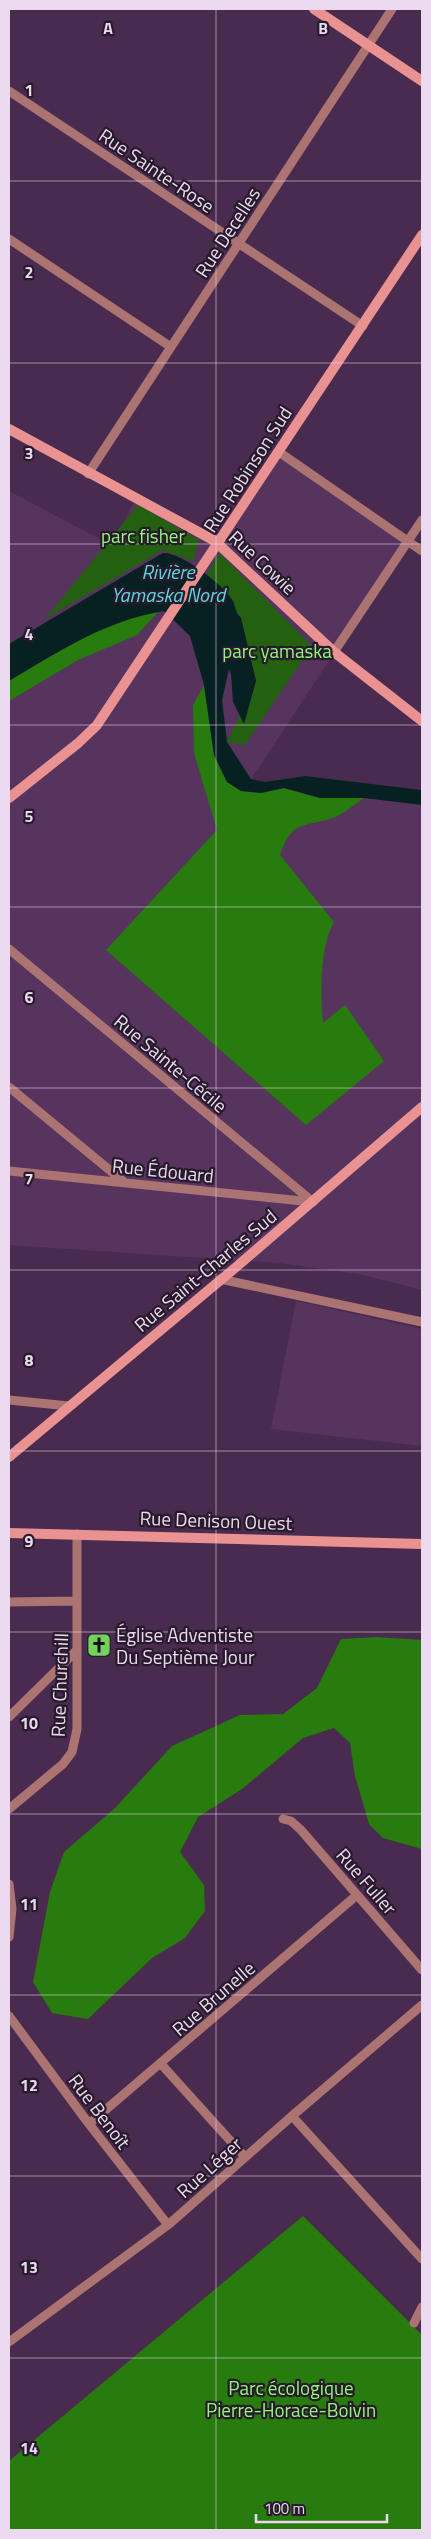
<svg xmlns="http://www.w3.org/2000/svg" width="431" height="2539" font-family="'Titillium Web',sans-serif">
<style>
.built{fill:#56345e}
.green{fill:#236111}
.forest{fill:#287b0d}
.water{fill:#072122}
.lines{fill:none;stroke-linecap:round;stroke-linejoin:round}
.street{stroke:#ab7372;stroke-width:9}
.secondary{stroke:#ea9292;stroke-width:10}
.grid{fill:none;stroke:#ebd9f0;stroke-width:1;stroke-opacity:0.55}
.labels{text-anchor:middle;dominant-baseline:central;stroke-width:4.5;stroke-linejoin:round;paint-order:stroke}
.street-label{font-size:19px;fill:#ebd9f0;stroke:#271a2b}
.park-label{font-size:19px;fill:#92f87b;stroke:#271a2b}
.poi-label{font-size:19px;fill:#ebd9f0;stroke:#271a2b;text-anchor:start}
.water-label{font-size:20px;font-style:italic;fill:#56d8df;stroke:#271a2b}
.grid-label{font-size:16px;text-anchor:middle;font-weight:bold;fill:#ebd9f0;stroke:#271a2b;stroke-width:4.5;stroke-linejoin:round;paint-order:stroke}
</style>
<rect width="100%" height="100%" fill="#492b50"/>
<path class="built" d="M279,452l129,89 -157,238 14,3 40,-6 117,14v500l-63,-16 -80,-11 -270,-18v-754l102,54 25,-46 82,45z
M296,1301l126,28v117l-151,-17z"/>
<path class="green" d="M138,505l61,35 -6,21 -30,-11 -118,69z
M219,553l93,93 -67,99 -18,-3 29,-61 -15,-63 -34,-44z"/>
<path class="forest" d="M158,612l-21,23 -59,25 -69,41v-20c46,-27 95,-61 149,-69z
M204,685l10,70 13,27 14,9 20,2 23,-5 36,10h44c-9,6 -19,15 -29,19 -29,11 -43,1 -55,38l54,67c-14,25 -14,72 -11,101l22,-18 39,56 -78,64 -200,-175 111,-120 -23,-77 -1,-48z
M377,1637l45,3v209l-39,-11 -14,-14 -14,-48 -5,-33 -16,-15 -31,10 -61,51 -44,28 -18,35 24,33 1,26 -20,27 -33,20 -64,61 -36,-6 -19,-31 17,-90 14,-40 51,-44 57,-62 68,-31 43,-1 34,-26 24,-49z
M303,2216l119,119v195h-413v-69z"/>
<path class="water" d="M163,553c18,-1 61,32 70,48 3,7 2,11 8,17l15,63 -12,43 -11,-22 -2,-28 -2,-5 -7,31 5,42 24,37 14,3 40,-6 117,14v15l-58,-7h-44l-36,-10 -23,5 -20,-2 -14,-9 -13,-27 -10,-70 -14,-49 -26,-25c-58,9 -106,41 -155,70v-37z"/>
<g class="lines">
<path class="street" d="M9,91l354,235
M9,239l162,108
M279,452l143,99
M88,474l304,-465
M334,652l88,-132
M9,949l304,253
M9,1087l115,95
M9,1171l303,31
M220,1279l202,43
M9,1400l60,6
M9,1602l67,-1
M9,1717l68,-67
M9,1809l54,-45 9,-12 5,-23v-195
M283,1819l8,2 10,9 121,140
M9,1884l3,25 -3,28
M9,2016l80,108 79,101
M161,2064l84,93
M292,2116l130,143
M89,2124l268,-229
M414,2323l8,-16
M9,2342l159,-117 124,-109 130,-111"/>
<path class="secondary" d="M314,9l108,72
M9,429l206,112 119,111 88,69
M9,798l68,-54 20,-19 325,-490
M9,1457l226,-189 187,-161
M9,1533l413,11"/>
</g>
<path class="grid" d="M216,9v2521M9,181h413M9,363h413M9,544h413M9,725h413M9,907h413M9,1088h413M9,1270h413M9,1451h413M9,1632h413M9,1814h413M9,1995h413M9,2176h413M9,2358h413"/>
<defs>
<g id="church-square" transform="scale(1.25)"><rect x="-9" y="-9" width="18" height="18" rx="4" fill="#73d25d" stroke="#271a2b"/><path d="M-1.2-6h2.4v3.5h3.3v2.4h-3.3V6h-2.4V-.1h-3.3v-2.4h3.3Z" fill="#111"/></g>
</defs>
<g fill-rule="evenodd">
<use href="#church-square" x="99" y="1645"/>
</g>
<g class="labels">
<g class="street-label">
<text transform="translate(157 170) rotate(34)">Rue Sainte-Rose</text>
<text transform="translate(227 232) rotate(-57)">Rue Decelles</text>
<text transform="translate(247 469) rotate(-57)">Rue Robinson Sud</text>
<text transform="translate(263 562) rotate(43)">Rue Cowie</text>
<text transform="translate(171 1063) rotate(40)">Rue Sainte-Cécile</text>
<text transform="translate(163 1170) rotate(6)">Rue Édouard</text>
<text transform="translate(205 1270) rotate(-40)">Rue Saint-Charles Sud</text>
<text transform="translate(216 1520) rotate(2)">Rue Denison Ouest</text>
<text transform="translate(59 1685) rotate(-88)">Rue Churchill</text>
<text transform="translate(367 1881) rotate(49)">Rue Fuller</text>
<text transform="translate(213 1998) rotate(-41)">Rue Brunelle</text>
<text transform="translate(100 2111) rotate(53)">Rue Benoît</text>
<text transform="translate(209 2167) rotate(-42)">Rue Léger</text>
</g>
<g class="park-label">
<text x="143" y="535">parc fisher</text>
<text x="277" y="650">parc yamaska</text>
<text x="291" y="2387">Parc écologique<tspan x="291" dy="22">Pierre-Horace-Boivin</tspan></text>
</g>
<g class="poi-label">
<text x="116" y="1634">Église Adventiste<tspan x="116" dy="22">Du Septième Jour</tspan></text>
</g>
<g class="water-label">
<text x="168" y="571">Rivière<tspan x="168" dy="23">Yamaska Nord</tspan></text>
</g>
</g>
<g class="grid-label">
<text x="108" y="34">A</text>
<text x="323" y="34">B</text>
<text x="29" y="96">1</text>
<text x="29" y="278">2</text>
<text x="29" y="459">3</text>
<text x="29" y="640">4</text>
<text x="29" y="822">5</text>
<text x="29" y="1003">6</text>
<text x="29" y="1185">7</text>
<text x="29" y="1366">8</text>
<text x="29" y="1547">9</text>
<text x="29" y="1729">10</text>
<text x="29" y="1910">11</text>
<text x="29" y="2091">12</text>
<text x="29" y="2273">13</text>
<text x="29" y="2454">14</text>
</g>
<rect width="431" height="2539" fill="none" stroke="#ebd9f0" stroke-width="20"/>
<path d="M256 2514v8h131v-8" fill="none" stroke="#ebd9f0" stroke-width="2.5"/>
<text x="264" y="2514" font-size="15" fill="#ebd9f0" stroke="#271a2b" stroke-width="4" paint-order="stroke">100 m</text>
</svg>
